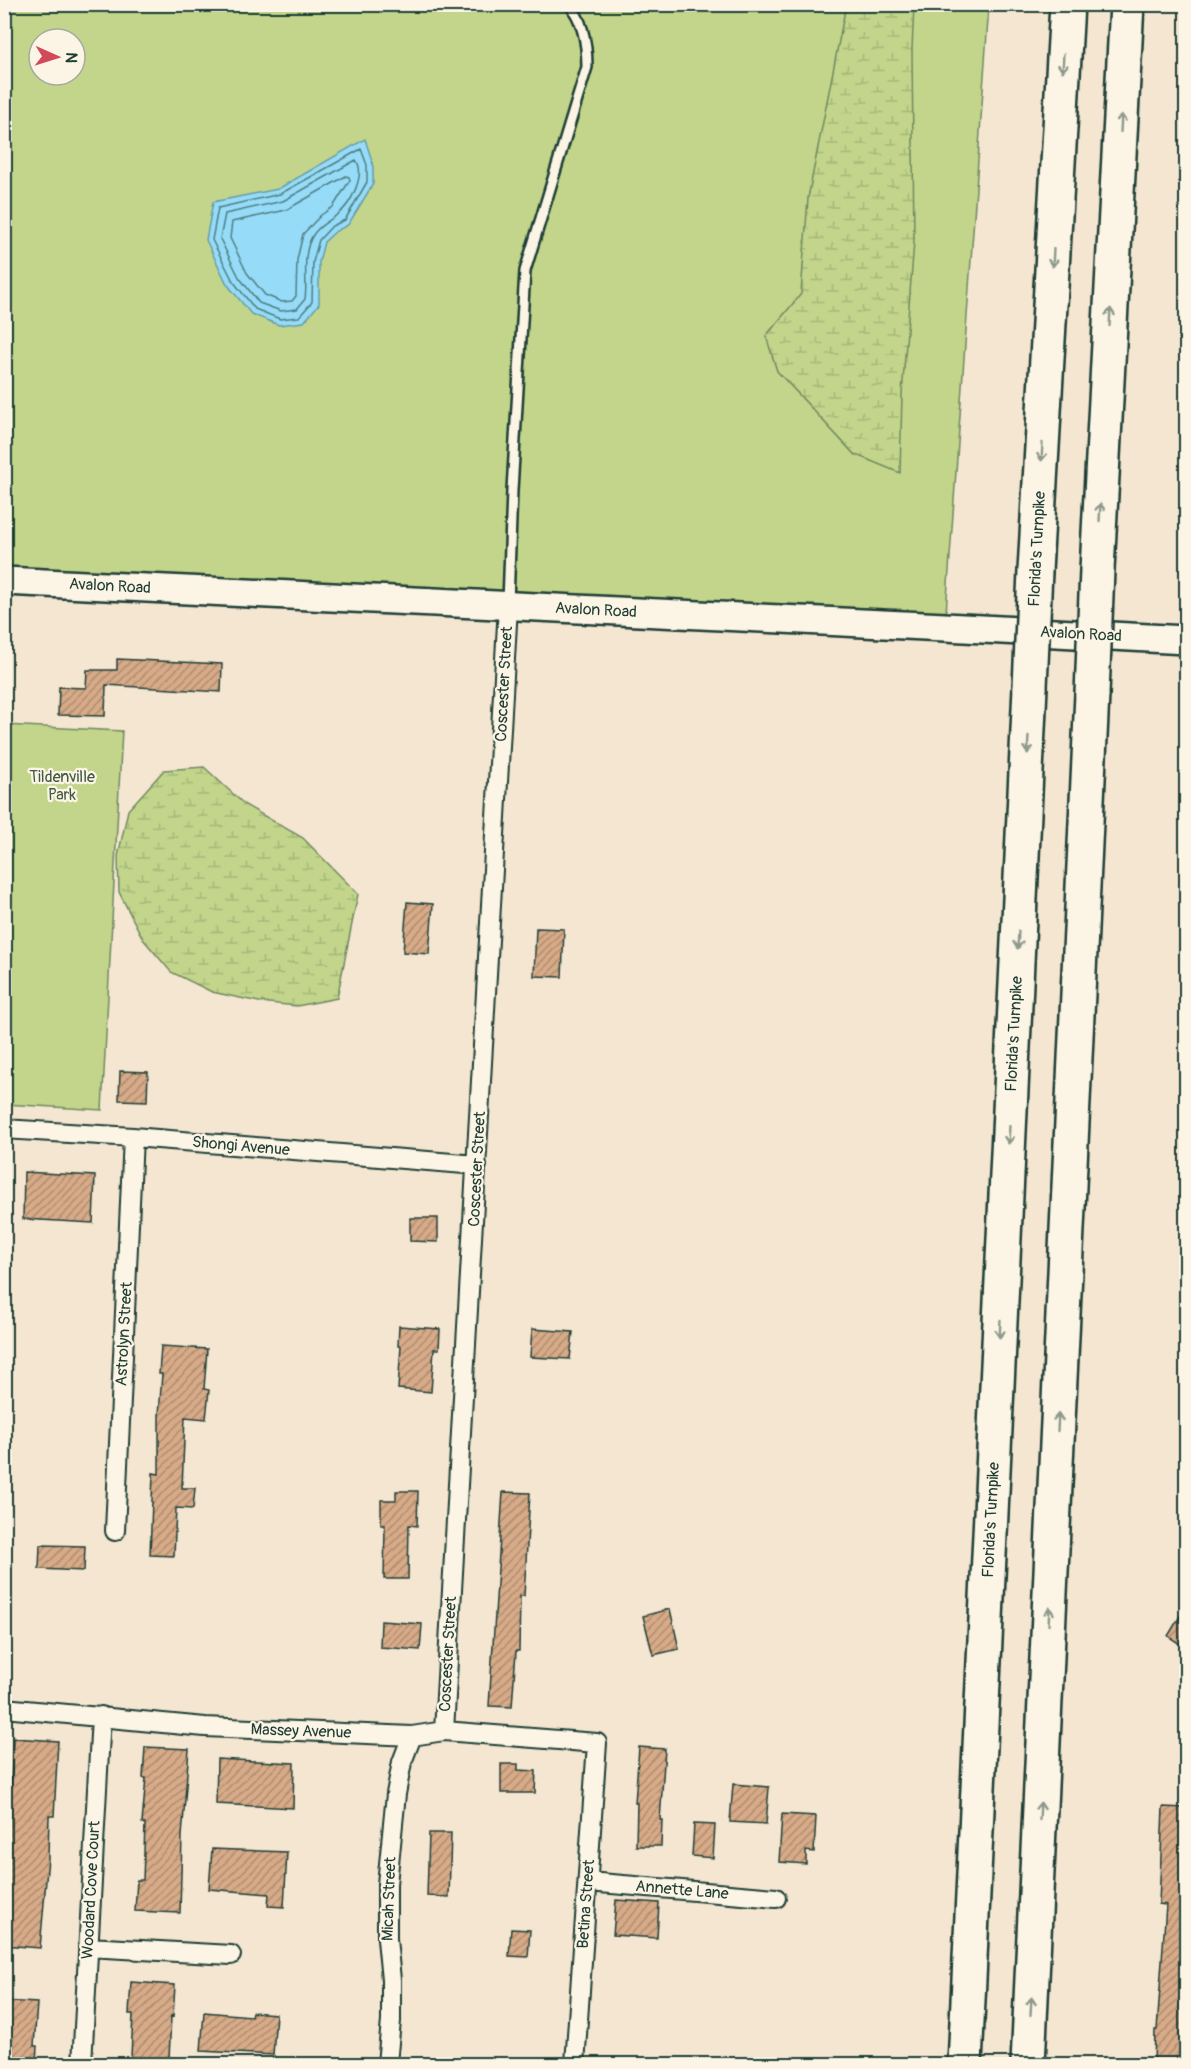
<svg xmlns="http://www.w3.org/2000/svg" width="1191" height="2069" font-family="Pangolin,sans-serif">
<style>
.green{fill:#c2d58b;stroke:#708960;stroke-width:1.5;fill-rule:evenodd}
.wetland{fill:url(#wetland-marsh);stroke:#708960;stroke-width:1.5}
.water{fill:#96dcf8;stroke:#669caa;stroke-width:1.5}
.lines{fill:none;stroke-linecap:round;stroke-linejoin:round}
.shore{stroke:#4f7d82;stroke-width:1.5}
.building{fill:url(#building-hatch);stroke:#1f3d34;stroke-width:1.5}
.service-casing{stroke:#1f3d34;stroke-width:14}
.minor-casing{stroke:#1f3d34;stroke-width:22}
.secondary-casing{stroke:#1f3d34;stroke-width:32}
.motorway-casing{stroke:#1f3d34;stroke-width:38}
.service{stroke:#fcf5e5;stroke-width:9}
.minor{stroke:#fcf5e5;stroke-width:18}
.secondary{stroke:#fcf5e5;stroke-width:27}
.motorway{stroke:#fcf5e5;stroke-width:33}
.motorway-bridge-casing{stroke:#1f3d34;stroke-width:38;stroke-linecap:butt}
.motorway-bridge{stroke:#fcf5e5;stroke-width:33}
.oneway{stroke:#8e998c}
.labels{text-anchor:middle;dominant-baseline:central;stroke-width:4.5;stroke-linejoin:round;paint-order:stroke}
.street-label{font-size:16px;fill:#1f3d34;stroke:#fcf5e5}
.park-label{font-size:16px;fill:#405b45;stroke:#fcf5e5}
</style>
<defs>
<pattern id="wetland-marsh" width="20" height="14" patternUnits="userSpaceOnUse" patternTransform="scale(1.5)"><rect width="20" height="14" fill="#c2d58b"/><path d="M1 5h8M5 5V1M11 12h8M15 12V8" fill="none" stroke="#a6b879"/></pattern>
<pattern id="building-hatch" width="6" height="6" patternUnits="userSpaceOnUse" patternTransform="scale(1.5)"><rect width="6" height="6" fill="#d7aa88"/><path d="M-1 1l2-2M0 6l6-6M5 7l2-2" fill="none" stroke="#ae8c70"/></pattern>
</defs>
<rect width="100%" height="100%" fill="#f5e6d2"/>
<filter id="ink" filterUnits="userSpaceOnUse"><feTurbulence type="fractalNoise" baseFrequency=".0167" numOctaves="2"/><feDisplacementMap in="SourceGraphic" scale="12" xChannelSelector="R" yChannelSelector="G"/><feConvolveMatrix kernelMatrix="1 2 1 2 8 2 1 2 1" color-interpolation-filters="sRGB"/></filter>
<g filter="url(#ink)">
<path class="green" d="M4,5h985l-44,622 -940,-46zM39,39h36v36h-36z
M4,725l118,6 -20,379 -97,-6z"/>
<path class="wetland" d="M846,5h68l-2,45 2,192 -12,152 -2,79 -46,-19 -77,-83 -11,-35 35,-42 7,-96z
M204,767l41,38 58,33 55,56 -21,104 -40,8 -38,-4 -47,-10 -41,-20 -28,-33 -24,-47 -1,-36 10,-46 36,-40z"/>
<path class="water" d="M365,139l8,25v20l-25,41 -12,6 -12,11 -5,20v42l-15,18 -25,3 -28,-11 -24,-30 -21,-44 7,-38 65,-13z"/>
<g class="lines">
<path class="shore" d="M361,149l6,16v17l-22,38 -13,6 -13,14 -6,22 -1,40 -13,15 -19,2 -25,-10 -22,-28 -21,-41 6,-32 62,-14z
M356,160c10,14 -5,45 -18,54 -8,7 -19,11 -25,21 -12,19 -5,44 -8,64l-8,10 -16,2 -22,-8 -20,-26 -19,-38 5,-25 58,-13z
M346,176l3,1 1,3 -17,27 -12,8 -18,19 -6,26 -1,36 -4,5 -10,1 -17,-7 -18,-22 -17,-35 2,-16 54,-12z"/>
</g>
<path class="building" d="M117,659l105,5 -1,28 -115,-7 -1,31 -47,-1 1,-28 27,1 1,-18h30z
M407,902l26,2 -4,50 -26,-2z
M536,928l28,1 -2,48 -28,-1z
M120,1071l28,1 -1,29 -28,-1z
M24,1172l71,4 -2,47 -70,-4z
M410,1218h28v24l-28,-1z
M399,1326l41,3 -1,20h-5l-3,43 -33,-3 3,-43h-3z
M532,1329l41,3 -3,27 -40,-2z
M161,1346l46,3 -3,40 5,1 -3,29 -21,-2 -3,71h13l-2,21 -17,-1 -2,48 -24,-1 3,-82 6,1v-59l3,-41h-3z
M396,1491h22l-1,35 -8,-1 -1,54h-24l1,-54h-4v-25h15z
M503,1492l27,1 -6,103h-4l-1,55h-3l-4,56 -23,-1z
M40,1545l45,1 -1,25 -45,-2z
M1186,1606v42l-18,-12z
M670,1609l9,40 -26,6 -10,-39z
M381,1621l41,3 -2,26 -40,-3z
M13,1738l45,3 -4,75h-5l-1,42 -8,90 -36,-3z
M145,1747l44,2 -7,87 -2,77 -45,-2 2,-31h6l2,-56 -3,-1 4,-45h-3z
M639,1747l26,2 -5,71h2l-1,26h-25l1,-43h-2z
M217,1759l77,4 -1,45 -77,-4z
M501,1764h17v6l18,1 -1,22h-34z
M733,1784l36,3 -3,37 -36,-2z
M1163,1807l23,1v256h-32l1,-34h2l9,-125 -7,-1z
M782,1814l34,2 -2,36 -8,-1v13l-27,-2z
M694,1824l21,1 -2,33 -21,-2z
M429,1833h22l-2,64 -22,-1z
M212,1849l75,3 -3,55 -16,-1 1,-12 -60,-5z
M616,1900l43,3 -2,35 -44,-3z
M511,1929l19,1 -2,27 -19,-1z
M131,1982l44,3 -2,32 -2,-1 -2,43 -38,-2 2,-43h-4z
M4,2001l33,2 -3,43h3l-1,18h-32z
M204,2012l47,4 1,-4 24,2 -3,41 -72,-4z"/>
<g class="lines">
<g class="service-casing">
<path id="service" d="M508,603l4,-113 13,-219 62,-204c0,-21 -4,-47 -18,-63"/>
</g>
<g class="minor-casing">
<path id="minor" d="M4,1129l129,8 344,28
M115,1531l18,-394
M4,1708l201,19 207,9 32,-5 153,12 -22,321
M444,1731l64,-1125
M588,1882l188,16
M88,1947l143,8
M82,2064l19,-348
M387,2064l4,-43v-41l-4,-41v-55l9,-90 6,-32 10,-26"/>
</g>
<g class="secondary-casing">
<path id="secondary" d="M4,581l941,46 241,13"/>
</g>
<g class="motorway-casing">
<path id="motorway" d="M1097,570l30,-566
M1035,571l32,-567
M965,2064l65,-1377
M1028,2064l64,-1370"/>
</g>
<use href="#service" class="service"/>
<use href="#minor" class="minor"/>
<use href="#secondary" class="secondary"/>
<use href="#motorway" class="motorway"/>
<g class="motorway-bridge-casing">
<path id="motorway-bridge" d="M1030,687l5,-116
M1092,694l5,-124"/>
</g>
<use href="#motorway-bridge" class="motorway-bridge"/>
</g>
<defs><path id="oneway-shaft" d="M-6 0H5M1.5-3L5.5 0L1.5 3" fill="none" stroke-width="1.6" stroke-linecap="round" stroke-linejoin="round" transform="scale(1.5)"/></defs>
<g class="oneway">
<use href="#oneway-shaft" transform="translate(1063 63) rotate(93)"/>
<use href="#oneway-shaft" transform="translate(1121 123) rotate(-87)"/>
<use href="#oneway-shaft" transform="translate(1053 258) rotate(93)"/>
<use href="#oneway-shaft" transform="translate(1110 317) rotate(-87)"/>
<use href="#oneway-shaft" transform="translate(1042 452) rotate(93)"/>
<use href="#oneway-shaft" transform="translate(1100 512) rotate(-87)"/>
<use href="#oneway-shaft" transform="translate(1028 745) rotate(93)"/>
<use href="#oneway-shaft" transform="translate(1018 940) rotate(93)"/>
<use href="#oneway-shaft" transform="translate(1009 1135) rotate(93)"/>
<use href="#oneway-shaft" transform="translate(1000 1329) rotate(93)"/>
<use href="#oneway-shaft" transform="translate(1058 1422) rotate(-87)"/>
<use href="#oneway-shaft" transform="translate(1049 1616) rotate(-87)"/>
<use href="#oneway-shaft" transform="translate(1040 1811) rotate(-87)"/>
<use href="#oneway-shaft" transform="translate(1031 2006) rotate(-87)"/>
</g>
</g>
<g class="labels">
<g class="street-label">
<text transform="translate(1037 549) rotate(-87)">Florida's Turnpike</text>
<text transform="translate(110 586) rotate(3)">Avalon Road</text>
<text transform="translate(596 610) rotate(3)">Avalon Road</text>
<text transform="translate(1081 634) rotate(3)">Avalon Road</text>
<text transform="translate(504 684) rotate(-87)">Coscester Street</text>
<text transform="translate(1014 1034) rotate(-87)">Florida's Turnpike</text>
<text transform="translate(241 1146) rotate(5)">Shongi Avenue</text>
<text transform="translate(477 1169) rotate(-87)">Coscester Street</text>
<text transform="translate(124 1334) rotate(-87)">Astrolyn Street</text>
<text transform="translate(991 1520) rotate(-87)">Florida's Turnpike</text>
<text transform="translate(448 1654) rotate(-87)">Coscester Street</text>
<text transform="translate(301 1731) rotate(2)">Massey Avenue</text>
<text transform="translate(91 1890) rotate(-87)">Woodard Cove Court</text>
<text transform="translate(682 1890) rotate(5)">Annette Lane</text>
<text transform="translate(389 1899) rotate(-88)">Micah Street</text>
<text transform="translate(586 1904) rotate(-86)">Betina Street</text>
</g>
<g class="park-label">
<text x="62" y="777">Tildenville<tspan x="62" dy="18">Park</tspan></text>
</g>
</g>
<rect width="1191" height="2069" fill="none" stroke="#fcf5e5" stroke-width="24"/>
<rect x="12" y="12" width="1167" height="2045" fill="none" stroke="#1f3d34" stroke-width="2" filter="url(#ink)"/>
<g transform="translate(57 57) rotate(93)"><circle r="28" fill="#fcf5e5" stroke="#a4ab9e" stroke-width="1.5"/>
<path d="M0-4.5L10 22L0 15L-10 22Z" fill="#d1495b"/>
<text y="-9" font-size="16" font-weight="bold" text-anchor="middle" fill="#1f3d34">N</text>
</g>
</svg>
